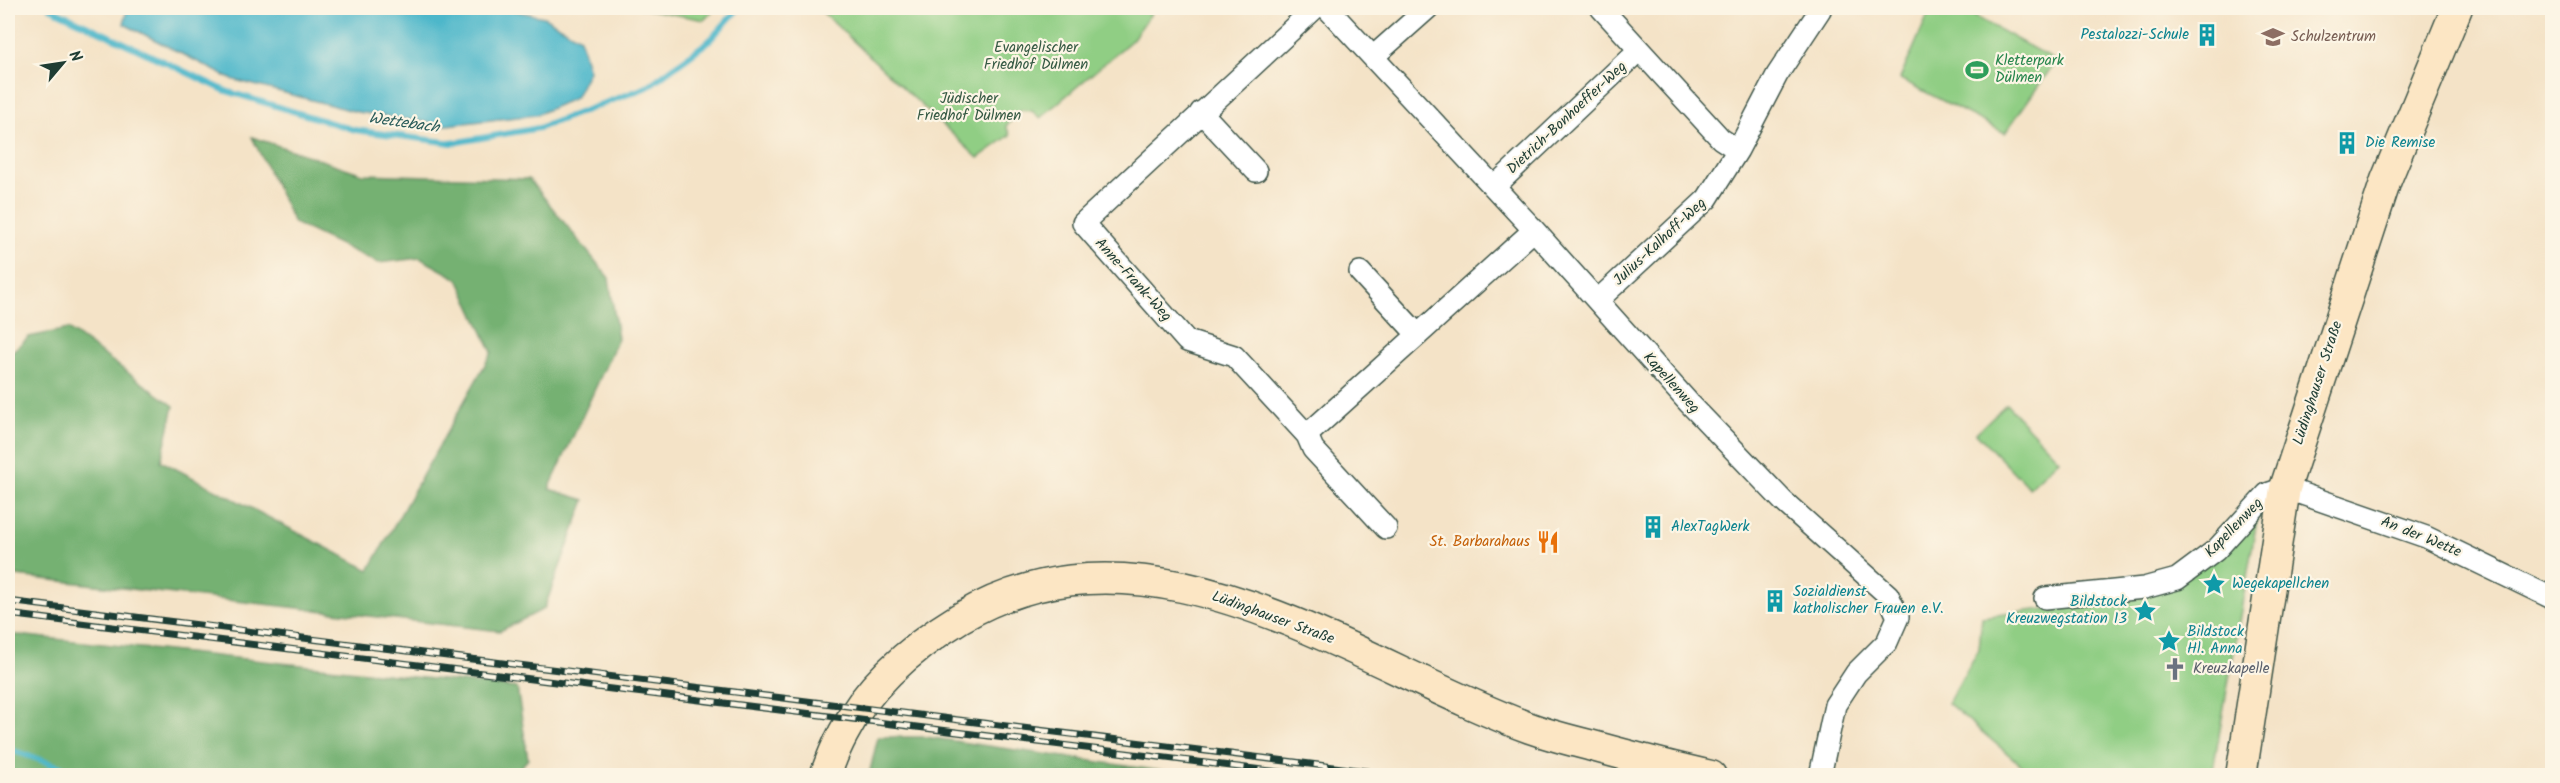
<svg xmlns="http://www.w3.org/2000/svg" width="2560" height="783" font-family="Kalam,sans-serif">
<style>
.green{fill:#90ce84;stroke:#58865c;stroke-width:1.5}
.forest{fill:#74b172;stroke:#4a7753;stroke-width:1.5}
.water{fill:#4db7ca;stroke:#367a7f;stroke-width:1.5}
.lines{fill:none;stroke-linecap:round;stroke-linejoin:round}
.stream{stroke:#4db7ca;stroke-width:6}
.street-casing{stroke:#3f564a;stroke-width:24}
.secondary-casing{stroke:#3f564a;stroke-width:33}
.street{stroke:#fff;stroke-width:21}
.secondary{stroke:#fce6c4;stroke-width:30}
.rail-casing{stroke:#1f3d34;stroke-width:7}
.rail{stroke:#fcf5e5;stroke-width:4.5;stroke-dasharray:14;stroke-linecap:butt}
.labels{text-anchor:middle;dominant-baseline:central;stroke-width:4.5;stroke-linejoin:round;paint-order:stroke}
.culture-label{font-size:15px;fill:#0d838f;stroke:#fcf5e5;text-anchor:start}
.education-label{font-size:15px;fill:#785e54;stroke:#fcf5e5;text-anchor:start}
.park-label{font-size:15px;fill:#365a44;stroke:#fcf5e5}
.leisure-label{font-size:15px;fill:#27864d;stroke:#fcf5e5;text-anchor:start}
.street-label{font-size:15px;fill:#1f3d34;stroke:#fcf5e5}
.food-label{font-size:15px;fill:#c56008;stroke:#fcf5e5;text-anchor:end}
.worship-label{font-size:15px;fill:#5b616d;stroke:#fcf5e5;text-anchor:start}
.water-label{font-size:16px;font-style:italic;fill:#2a5c5a;stroke:#fcf5e5}
</style>
<rect width="100%" height="100%" fill="#fcf5e5"/>
<filter id="ink" filterUnits="userSpaceOnUse"><feTurbulence type="fractalNoise" baseFrequency=".0167" numOctaves="2"/><feDisplacementMap in="SourceGraphic" scale="12" xChannelSelector="R" yChannelSelector="G"/><feConvolveMatrix kernelMatrix="1 2 1 2 8 2 1 2 1" color-interpolation-filters="sRGB"/></filter>
<filter id="wash" filterUnits="userSpaceOnUse"><feTurbulence type="fractalNoise" baseFrequency=".008" numOctaves="4" result="noise"/><feDisplacementMap in="SourceGraphic" scale="24" xChannelSelector="R" yChannelSelector="G"/><feGaussianBlur stdDeviation="1.35" result="paint"/><feColorMatrix in="noise" values="0 0 0 0 0 0 0 0 0 0 0 0 0 0 0 0 0 1.4 0 .05"/><feComposite in="paint" operator="in"/></filter>
<g filter="url(#wash)">
<rect width="100%" height="100%" fill="#f4e3c7"/>
<path class="green" d="M640,8h76l-12,12z
M818,8h337l-23,32 -92,78 -8,-7 -11,-1 -15,16 4,9 -32,23z
M1931,8h29l96,53 -51,72 -105,-54z
M2006,404l53,56 -30,28 -53,-55z
M2258,514l-46,261h-179l-85,-72 31,-54 3,-32 163,-21z"/>
<path class="forest" d="M252,137l111,37 166,5 80,99 9,61 -69,150 36,11 -41,109 -44,22 -492,-56v-220l21,-18 39,-8 106,77 -13,55 208,109 123,-218 -34,-73 -38,-21 -42,5 -84,-40z
M8,634l509,54 11,71 -15,17 -505,-1z
M878,737h48l263,38h-320z"/>
<path class="water" d="M127,8h375l42,9 36,21 9,33 -14,27 -39,17 -89,10 -90,-13 -126,-33 -107,-55z"/>
<g class="lines">
<path class="stream" d="M50,8l176,83 129,39 97,13 87,-15 108,-41 62,-46 30,-33
M8,749l80,27"/>
</g>
</g>
<g filter="url(#ink)">
<g class="lines">
<g class="street-casing">
<path id="street" d="M1315,8l-232,215 104,118 47,15 73,79 227,-205
M1327,8l207,222 155,173 94,98 105,94 10,22 -11,25 -31,31 -21,32 -15,71
M1374,56l54,-48
M1201,112l55,59
M1738,150l39,-75 43,-65
M1494,187l145,-137
M1360,272l58,63
M1598,300l109,-101 31,-49 -17,-11 -120,-131
M1307,435l6,14 73,79
M2045,598l99,-10 33,-9 39,-29 51,-56 18,-6 141,49 126,61"/>
</g>
<g class="secondary-casing">
<path id="secondary" d="M825,776c5,-14 11,-29 18,-42 25,-49 71,-88 117,-116 191,-113 393,45 570,110 19,7 39,12 59,17 40,11 81,22 122,31
M2241,776l44,-288 101,-308 71,-172"/>
</g>
<use href="#street" class="street"/>
<use href="#secondary" class="secondary"/>
<g class="rail-casing">
<path id="rail" d="M8,601l1398,175
M8,614l1303,162"/>
</g>
<use href="#rail" class="rail"/>
</g>
</g>
<defs>
<g id="building-bare" transform="scale(1.8)"><path d="M-4-6H4V6H1V3H-1V6H-4ZM-2.5-4.3h1.7v1.8h-1.7ZM.8-4.3h1.7v1.8H.8ZM-2.5-1h1.7V.8h-1.7ZM.8-1h1.7V.8H.8Z" fill="#0f9aa8" stroke="#fcf5e5" stroke-width="2.5" paint-order="stroke"/></g>
<g id="school-bare" transform="scale(1.8)"><path d="M0-5L7-2L0 1L-7-2ZM-4 1L0 2.5L4 1V4Q0 6-4 4Z" fill="#8d6e63" stroke="#fcf5e5" stroke-width="2.5" paint-order="stroke"/></g>
<g id="stadium-bare" transform="scale(1.8)"><path d="M0-5a6.5 5 0 1 0 0 10a6.5 5 0 1 0 0-10ZM-3.5-1.8h7v3.6h-7Z" fill="#2e9e5b" stroke="#fcf5e5" stroke-width="2.5" paint-order="stroke"/></g>
<g id="restaurant-bare" transform="scale(1.8)"><path d="M-5-6h1v4h1v-4h1v4h1v-4h1v5L-1.5 .5V6h-2V.5L-5-1ZM5-6V6H3V1.5H1.5Q1.5-4 5-6Z" fill="#e8710a" stroke="#fcf5e5" stroke-width="2.5" paint-order="stroke"/></g>
<g id="sight-bare" transform="scale(1.8)"><path d="M0-6L1.8-2.2L6-1.7L2.9 1.2L3.7 5.4L0 3.3L-3.7 5.4L-2.9 1.2L-6-1.7L-1.8-2.2Z" fill="#0f9aa8" stroke="#fcf5e5" stroke-width="2.5" paint-order="stroke"/></g>
<g id="church-bare" transform="scale(1.8)"><path d="M-1.2-6h2.4v3.5h3.3v2.4h-3.3V6h-2.4V-.1h-3.3v-2.4h3.3Z" fill="#6b7280" stroke="#fcf5e5" stroke-width="2.5" paint-order="stroke"/></g>
</defs>
<g fill-rule="evenodd">
<use href="#building-bare" x="2207" y="35"/>
<use href="#school-bare" x="2273" y="37"/>
<use href="#stadium-bare" x="1977" y="70"/>
<use href="#building-bare" x="2347" y="143"/>
<use href="#building-bare" x="1653" y="527"/>
<use href="#restaurant-bare" x="1548" y="542"/>
<use href="#sight-bare" x="2214" y="584"/>
<use href="#building-bare" x="1775" y="601"/>
<use href="#sight-bare" x="2145" y="611"/>
<use href="#sight-bare" x="2169" y="641"/>
<use href="#church-bare" x="2175" y="669"/>
</g>
<g class="labels">
<g class="culture-label">
<text x="2189" y="35" text-anchor="end">Pestalozzi-Schule</text>
<text x="2365" y="143">Die Remise</text>
<text x="1671" y="527">AlexTagWerk</text>
<text x="2232" y="584">Wegekapellchen</text>
<text x="1793" y="592">Sozialdienst<tspan x="1793" dy="17">katholischer Frauen e.V.</tspan></text>
<text x="2127" y="602" text-anchor="end">Bildstock<tspan x="2127" dy="17">Kreuzwegstation 13</tspan></text>
<text x="2187" y="632">Bildstock<tspan x="2187" dy="17">Hl. Anna</tspan></text>
</g>
<g class="education-label">
<text x="2291" y="37">Schulzentrum</text>
</g>
<g class="park-label">
<text x="1036" y="48">Evangelischer<tspan x="1036" dy="17">Friedhof Dülmen</tspan></text>
<text x="969" y="99">Jüdischer<tspan x="969" dy="17">Friedhof Dülmen</tspan></text>
</g>
<g class="leisure-label">
<text x="1995" y="61">Kletterpark<tspan x="1995" dy="17">Dülmen</tspan></text>
</g>
<g class="street-label">
<text transform="translate(1567 118) rotate(-43)">Dietrich-Bonhoeffer-Weg</text>
<text transform="translate(1660 242) rotate(-43)">Julius-Kalhoff-Weg</text>
<text transform="translate(1133 280) rotate(48)">Anne-Frank-Weg</text>
<text transform="translate(1671 383) rotate(48)">Kapellenweg</text>
<text transform="translate(2318 383) rotate(-72)">Lüdinghauser Straße</text>
<text transform="translate(2234 528) rotate(-46)">Kapellenweg</text>
<text transform="translate(2421 537) rotate(22)">An der Wette</text>
<text transform="translate(1273 618) rotate(20)">Lüdinghauser Straße</text>
</g>
<g class="food-label">
<text x="1530" y="542">St. Barbarahaus</text>
</g>
<g class="worship-label">
<text x="2193" y="669">Kreuzkapelle</text>
</g>
<g class="water-label">
<text transform="translate(404 123) rotate(8)">Wettebach</text>
</g>
</g>
<rect width="2560" height="783" fill="none" stroke="#fcf5e5" stroke-width="30"/>
<g transform="translate(63 63) rotate(61)" stroke="#fcf5e5" stroke-width="4.5" paint-order="stroke">
<path d="M0-4.5L10 22L0 15L-10 22Z" fill="#1f3d34"/>
<text y="-9" font-size="16" font-weight="bold" text-anchor="middle" fill="#1f3d34">N</text>
</g>
</svg>
